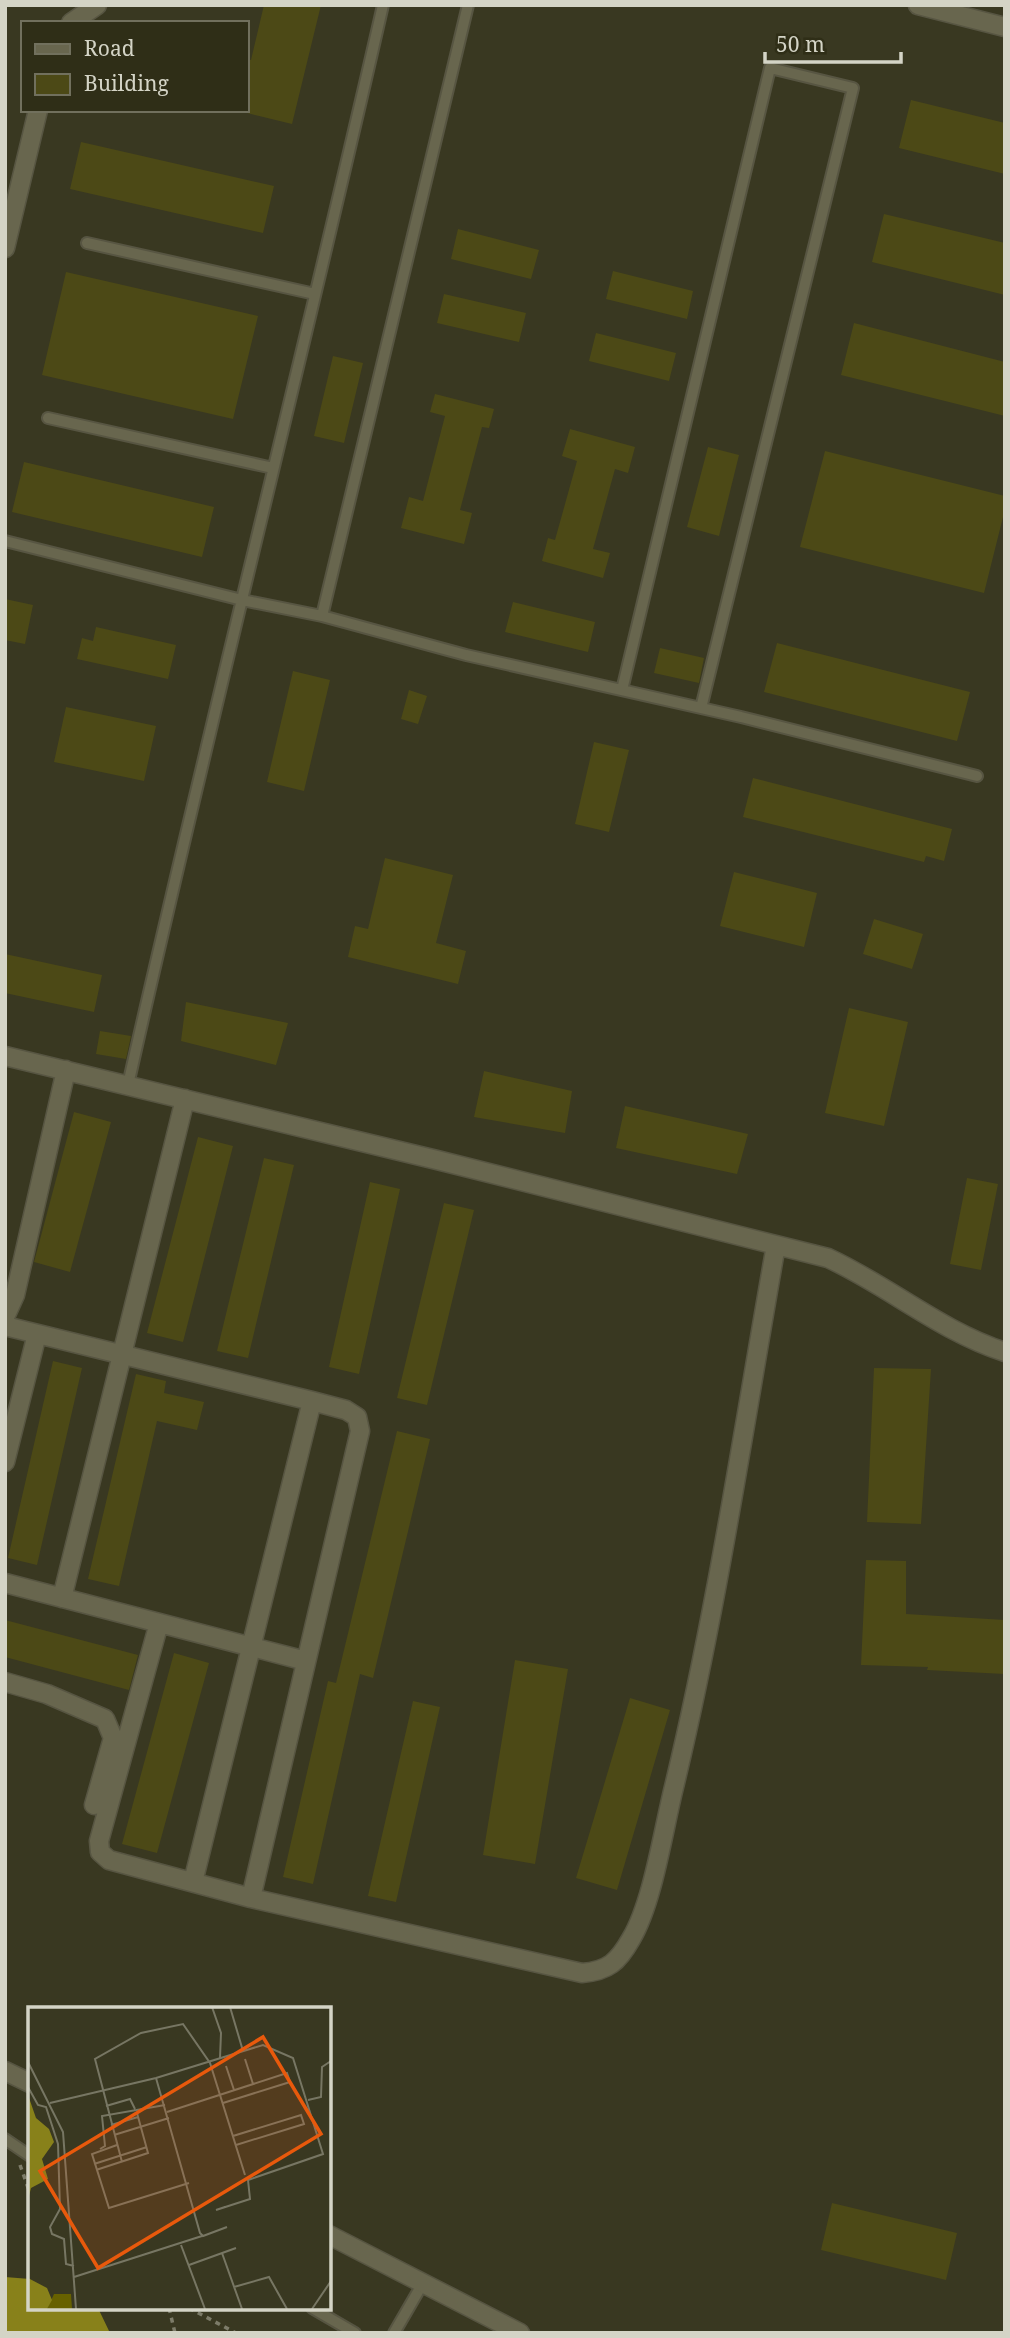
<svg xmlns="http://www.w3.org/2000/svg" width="1010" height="2338" font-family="'Noto Serif',serif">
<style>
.water{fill:#88811a}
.building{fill:#4c4916}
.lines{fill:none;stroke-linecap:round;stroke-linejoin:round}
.lane-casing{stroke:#575542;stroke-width:14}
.street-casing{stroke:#575542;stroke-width:21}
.secondary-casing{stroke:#575542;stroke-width:21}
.path{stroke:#7d7c69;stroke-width:3.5;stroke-dasharray:5 5;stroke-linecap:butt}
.lane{stroke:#68664e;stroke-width:10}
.street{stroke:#68664e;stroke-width:18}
.secondary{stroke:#68664e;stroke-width:18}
.inset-road{fill:none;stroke:#777663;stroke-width:2}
.view{fill:#e8590c;fill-opacity:0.15;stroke:#e8590c;stroke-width:3.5}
.inset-edge{fill:none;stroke:#d4d4c6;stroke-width:3.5}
</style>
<rect width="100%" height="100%" fill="#393821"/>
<path class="water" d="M5,2277l25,2v29h68l12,25h-105z"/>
<path class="building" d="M264,5h57l-29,119 -45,-11v-54l4,1z
M911,100l94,23v51l-106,-26z
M81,142l193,44 -11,47 -193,-44z
M884,214l121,29v52l-133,-33z
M458,229l81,21 -8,29 -80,-20z
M613,271l80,20 -6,28 -81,-20z
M66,272l192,44 -25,103 -191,-44z
M444,294l82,19 -7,29 -82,-19z
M854,323l151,39v54l-164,-41z
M596,333l80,20 -7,28 -80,-20z
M333,356l30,7 -19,80 -30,-7z
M435,394l59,15 -5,19 -7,-1 -22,83 12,3 -8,31 -63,-16 8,-31 14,4 22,-85 -15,-4z
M570,429l65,18 -7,26 -13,-4 -22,80 17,4 -7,25 -61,-17 6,-23 7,2 22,-79 -15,-5z
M708,447l31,8 -20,81 -32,-9z
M825,451l180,45v13l-21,84 -184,-46z
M24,462l190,45 -12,50 -190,-45z
M5,599l28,6 -8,39 -20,-4z
M513,602l82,20 -7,30 -83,-20z
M96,627l80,18 -8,34 -91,-20 5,-21 11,3z
M777,643l193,49 -13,49 -193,-49z
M660,648l44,10 -5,25 -45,-10z
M293,671l37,9 -26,111 -37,-9z
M409,690l18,6 -9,28 -17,-5z
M66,707l90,19 -12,55 -90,-19z
M594,742l35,8 -20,82 -34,-8z
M753,778l199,51 -8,32 -18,-5 -2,6 -181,-45z
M385,858l68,17 -17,68 30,8 -8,33 -110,-27 7,-31 13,3z
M734,872l83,21 -13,54 -84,-21z
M874,919l49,15 -11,35 -49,-15z
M5,954l97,21 -8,37 -89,-19z
M186,1002l102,21 -12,42 -95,-24z
M849,1008l59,14 -24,104 -59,-13z
M100,1031l31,5 -5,23 -30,-5z
M484,1071l88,20 -7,42 -91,-16z
M625,1106l123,28 -11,40 -121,-26z
M74,1112l37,10 -41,150 -36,-10z
M198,1137l35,9 -50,196 -36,-9z
M264,1158l30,7 -46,193 -31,-7z
M967,1178l31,6 -17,86 -31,-6z
M370,1182l30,7 -41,185 -30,-7z
M444,1203l30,7 -47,195 -30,-7z
M53,1361l29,7 -45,197 -29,-7z
M874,1368l57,1 -10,155 -54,-2z
M136,1374l30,7 -2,12 40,9 -7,28 -40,-9 -38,165 -31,-7z
M397,1431l33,8 -57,239 -13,-4 -47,210 -30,-7 45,-196 8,2z
M866,1560l40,1v53l99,6v54l-78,-4 1,-3 -67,-2z
M5,1620l133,35 -9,35 -124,-33z
M174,1653l35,10 -52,190 -35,-9z
M515,1660l53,9 -33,195 -52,-9z
M630,1698l40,12 -53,180 -41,-12z
M413,1701l27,6 -44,195 -28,-6z
M832,2203l125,30 -11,47 -125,-30z"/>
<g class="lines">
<g class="lane-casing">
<path id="lane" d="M87,243l228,51
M48,418l225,50
M5,541l237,59 80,16 144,39 275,62 236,59
M322,616l146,-611
M622,690l148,-622 83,20 -152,620
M128,1085c81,-361 173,-719 255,-1080
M5,2139l25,17
M312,2308l43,25
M394,2333l29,-50"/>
</g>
<g class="street-casing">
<path id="street" d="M918,5l87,22
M71,23l26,-18
M5,248l33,-138
M5,1056l432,104 391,98c61,28 112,73 177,94
M5,1317l10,-22 51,-225
M5,1326l307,75 34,9 11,7 3,14 -109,467
M5,1462l32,-128
M5,1583l301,78
M62,1598l123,-499
M159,1623l-60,218 1,11 9,8 142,38 331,75c26,-2 36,-11 49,-34 22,-37 32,-108 43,-152 43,-178 70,-362 102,-542
M5,1682l42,12 58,25 8,19 -19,67
M193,1882l119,-481"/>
</g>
<g class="secondary-casing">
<path id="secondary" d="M5,2071l25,12
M329,2235l191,98"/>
</g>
<path class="path" d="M20,2165l10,28
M169,2308l6,25
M189,2308l47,25"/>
<use href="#lane" class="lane"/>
<use href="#street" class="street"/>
<use href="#secondary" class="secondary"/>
</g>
<g transform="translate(28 2007)">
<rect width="303" height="303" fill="#393821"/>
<path d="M26,287h17l1,15h-25z" fill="#676100"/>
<path d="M0,88l8,23 13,11 5,13 -12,17 6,20 -17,9 -3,12zM0,271l19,10 5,12 -5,9h-19z" fill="#88811a"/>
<path class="inset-road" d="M184,0l9,26 -1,25M202,0l13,44M217,52l8,25M0,55l35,70 13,177M198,59l8,24M128,71l44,155 3,3 24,-9M0,80l10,18 8,2 12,37 2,65 -10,18 2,7 12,5 2,25 8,2M280,93l13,-3 1,-30 9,-6M22,96l106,-25 107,-33 30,13 30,96 -75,26 2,19 -34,11 9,-3M78,99l24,-7 5,10M139,105l120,-39 3,9 -67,21M83,118l27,-8M86,128l55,-17M205,129l68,-21 3,9 -68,21M89,138l-25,9 17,54 80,-25M72,142l5,-3 -3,-30 63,-11M94,155l-27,-103 46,-26 42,-9 27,39 35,112M66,157l53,-17M68,163l52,-17 -11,-40M153,238l24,64M194,246l20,56M161,258l47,-17M46,270l128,-41M206,280l35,-10 18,32M284,302l19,-28"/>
<path class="view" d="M235,30l58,97 -223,134 -58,-97z"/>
<rect width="303" height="303" class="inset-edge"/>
</g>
<rect width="1010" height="2338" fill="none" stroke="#d4d4c6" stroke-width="14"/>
<rect x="21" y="21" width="228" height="91" fill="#2f2e17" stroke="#71705d" stroke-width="2"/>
<rect x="35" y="44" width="35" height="10" fill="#68664e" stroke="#71705d" stroke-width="2"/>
<text x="84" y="56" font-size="21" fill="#d4d4c6">Road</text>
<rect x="35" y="74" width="35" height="21" fill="#4c4916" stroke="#71705d" stroke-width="2"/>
<text x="84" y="91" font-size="21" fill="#d4d4c6">Building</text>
<path d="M765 52v10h136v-10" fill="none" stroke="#d4d4c6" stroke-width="3.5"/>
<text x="776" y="52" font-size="21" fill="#d4d4c6" stroke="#2f2e17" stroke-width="5" paint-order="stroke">50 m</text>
</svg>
